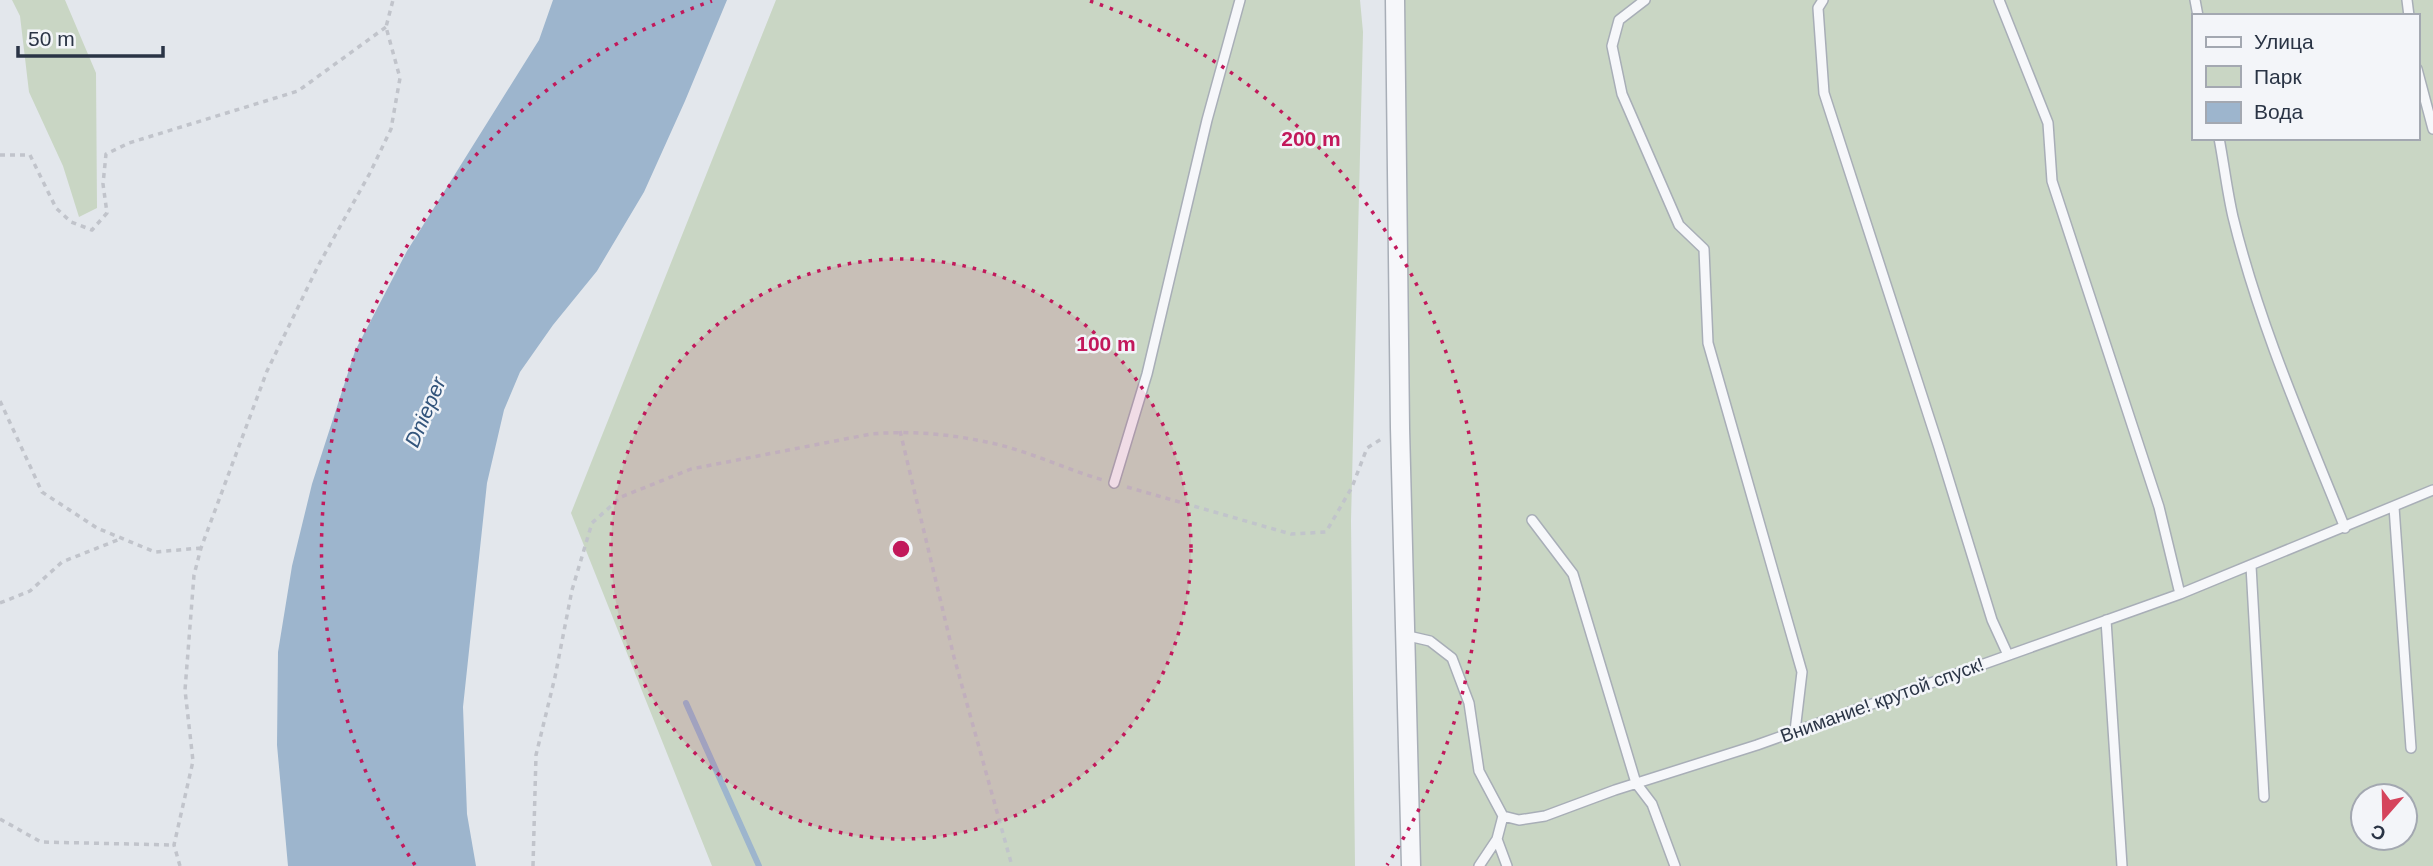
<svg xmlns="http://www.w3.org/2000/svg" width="2433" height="866" font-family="Helvetica,sans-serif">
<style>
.green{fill:#c9d6c4;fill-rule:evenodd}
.water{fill:#9db5cd}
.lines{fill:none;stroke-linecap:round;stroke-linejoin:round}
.stream{stroke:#9db5cd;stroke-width:6}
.lane-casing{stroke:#a8aeb7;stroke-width:12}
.street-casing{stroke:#a8aeb7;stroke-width:21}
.path{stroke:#c1c4cb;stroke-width:3.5;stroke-dasharray:5 5;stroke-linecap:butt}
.lane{stroke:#f6f7fa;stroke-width:9}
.street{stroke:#f6f7fa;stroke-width:18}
.ring{fill:none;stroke:#c2185b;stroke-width:3.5;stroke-dasharray:3.5 7}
.labels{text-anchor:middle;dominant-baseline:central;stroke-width:5;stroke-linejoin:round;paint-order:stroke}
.street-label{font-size:19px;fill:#2a3445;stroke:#f3f5f9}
.water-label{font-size:21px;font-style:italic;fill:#32547b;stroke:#f3f5f9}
.centre{fill:#c2185b;stroke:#f3f5f9;stroke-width:3.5}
.ring-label{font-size:21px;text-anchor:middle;font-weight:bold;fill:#c2185b;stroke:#f3f5f9;stroke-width:5;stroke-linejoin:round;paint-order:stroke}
</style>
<rect width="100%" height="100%" fill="#e3e7ec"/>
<path class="green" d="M12,0h53l31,73 1,135 -18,9 -16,-51 -34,-74 -9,-76z
M776,0h584l3,32 -12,489 4,345h-643l-141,-353z
M1398,0h1035v866h-1015zM2193,16h224v122h-224zM2363,796h42v42h-42z"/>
<path class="water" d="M553,0h174l-42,101 -41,91 -47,79 -44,54 -33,47 -16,38 -17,73 -24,224 4,107 9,52h-188l-11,-121 1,-93 14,-86 20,-82 43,-133 52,-100 132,-211z"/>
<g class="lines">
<path class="stream" d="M686,703l73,163"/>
<g class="lane-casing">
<path id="lane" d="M1645,0l-26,20 -7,26 10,48 57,131 25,24 4,94 94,329 -7,59
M1823,0l-5,8 6,85 115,355 53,172 16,35
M1999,0l49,123 4,58 107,326 21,87
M2195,0l3,16
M2407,0l2,16
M2417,69l16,60
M2219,138c5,26 8,53 14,79 26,107 71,209 112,311
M1114,483l33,-109 60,-254 33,-120
M2394,507l17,241
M1532,520l41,54 63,209 16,21 23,62
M2251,566l13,231
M2106,620l16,246
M1404,635l26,6 22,17 17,45 10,68 24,45 16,4 26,-4 70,-26 142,-45 423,-151 253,-104
M1497,839l10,27
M1479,866l18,-27 6,-23"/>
</g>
<g class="street-casing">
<path id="street" d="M1395,0l5,428 11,438"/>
</g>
<path class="path" d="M0,155h30l26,53 15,14 21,8 15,-17 -4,-29 3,-30 23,-11 169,-52 88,-64
M0,401l42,91 55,36 58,24 46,-4
M900,431l54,226 58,209
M1127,487l164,47 35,-2 26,-45 15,-39 16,-10
M0,603l30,-12 32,-29 58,-23
M0,819l41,23 133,3
M180,866l-6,-21 19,-84 -8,-71 9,-115 7,-27 66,-177 51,-105 52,-93 21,-44 9,-51 -14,-51 7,-27
M533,866l3,-111 19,-78 17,-87 20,-67 29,-26 70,-28 180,-35c44,-4 87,1 129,11 35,9 68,25 103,35"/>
<use href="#lane" class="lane"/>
<use href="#street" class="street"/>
</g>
<circle cx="901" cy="549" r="290" fill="#c2185b" fill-opacity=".12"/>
<g class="ring">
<circle cx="901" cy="549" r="290"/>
<path d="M415 865A580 580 0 0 1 712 1M1090 1A580 580 0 0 1 1387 865"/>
</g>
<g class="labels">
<g class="street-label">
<text transform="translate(1882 700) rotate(-20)">Внимание! крутой спуск!</text>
</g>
<g class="water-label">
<text transform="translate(425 412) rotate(-67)">Dnieper</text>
</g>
</g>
<circle cx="901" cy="549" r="10" class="centre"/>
<g class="ring-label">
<text x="1311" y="146">200 m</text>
<text x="1106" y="351">100 m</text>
</g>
<rect x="2192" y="14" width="228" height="126" fill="#f3f5f9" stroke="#a3a8b1" stroke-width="2"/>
<rect x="2206" y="37" width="35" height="10" fill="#f6f7fa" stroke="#a3a8b1" stroke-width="2"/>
<text x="2254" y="49" font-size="21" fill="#2a3445">Улица</text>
<rect x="2206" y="66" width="35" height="21" fill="#c9d6c4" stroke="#a3a8b1" stroke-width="2"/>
<text x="2254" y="84" font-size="21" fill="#2a3445">Парк</text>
<rect x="2206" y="102" width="35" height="21" fill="#9db5cd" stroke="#a3a8b1" stroke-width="2"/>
<text x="2254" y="119" font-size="21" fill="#2a3445">Вода</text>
<g transform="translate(2384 817) rotate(200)"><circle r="33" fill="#f3f5f9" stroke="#a3a8b1" stroke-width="2"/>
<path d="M0-5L12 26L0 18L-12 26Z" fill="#d5445c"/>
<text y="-10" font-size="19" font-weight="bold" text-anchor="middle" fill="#2a3445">С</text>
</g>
<path d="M18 46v10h145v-10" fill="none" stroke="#2a3445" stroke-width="3.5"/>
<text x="28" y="46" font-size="21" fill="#2a3445" stroke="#f3f5f9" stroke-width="5" paint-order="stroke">50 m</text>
</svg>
